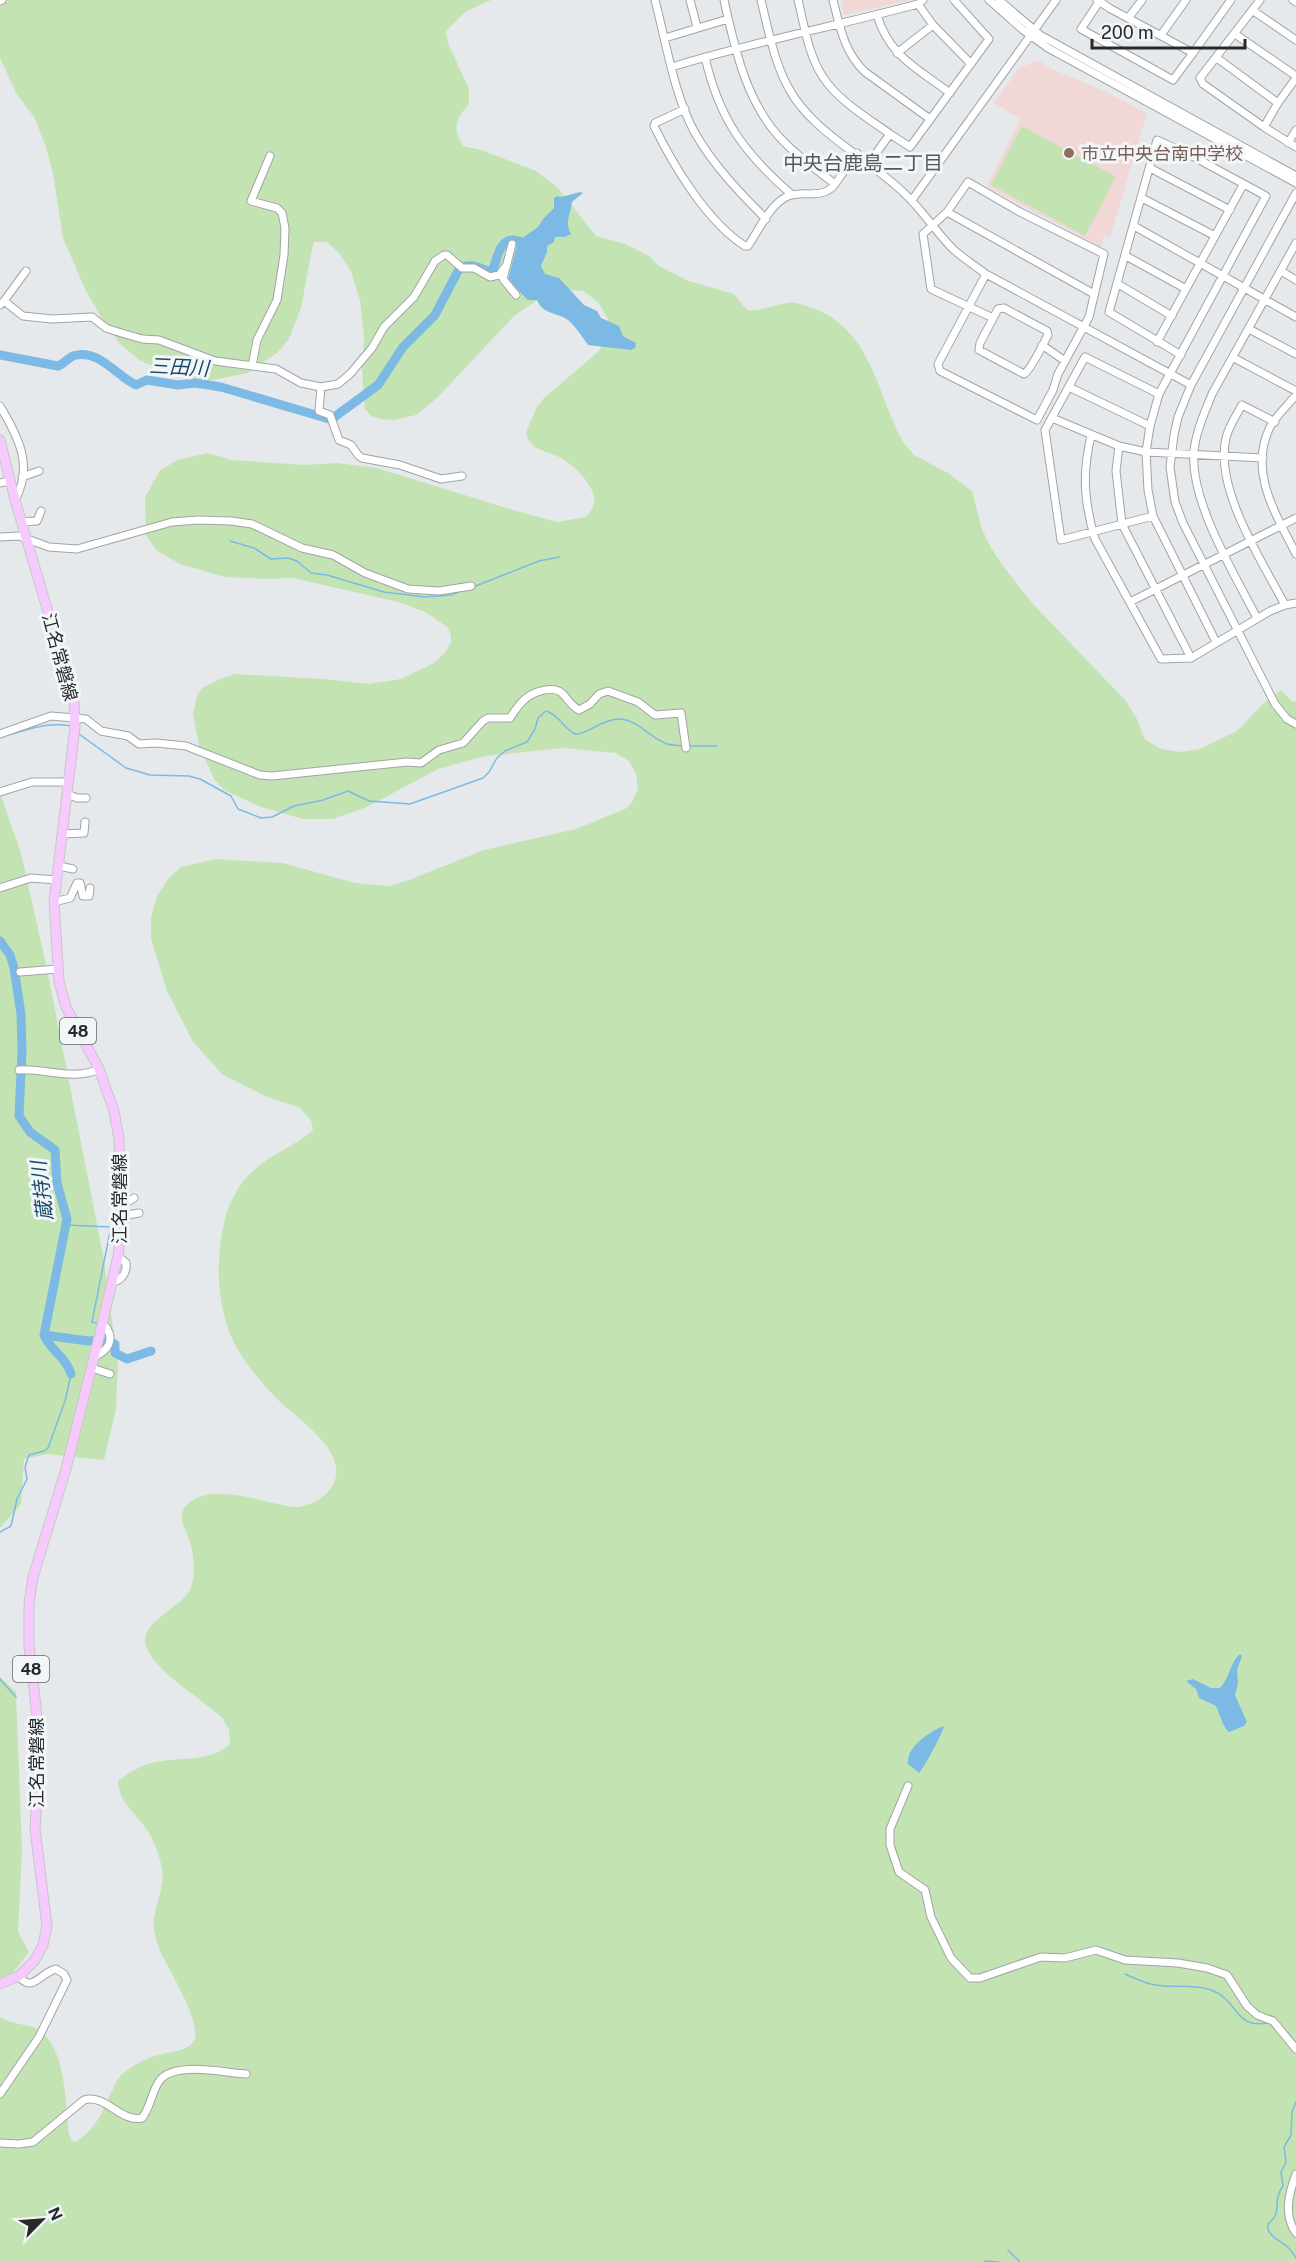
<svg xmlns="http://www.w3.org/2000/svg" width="1296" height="2262" font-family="'Public Sans','Noto Sans JP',sans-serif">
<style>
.education{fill:#f2d7d7}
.green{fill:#c3e4b2}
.water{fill:#7cbae5}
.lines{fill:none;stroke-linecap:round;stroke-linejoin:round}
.stream{stroke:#7cbae5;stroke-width:1.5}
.river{stroke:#7cbae5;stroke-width:9}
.minor-casing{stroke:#a1a4a7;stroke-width:9}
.major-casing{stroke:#c7c7c7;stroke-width:11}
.minor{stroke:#fff;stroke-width:7}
.major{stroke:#f7cafe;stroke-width:9}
.education-dot{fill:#8d6e63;stroke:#f3f6f9;stroke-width:2}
.labels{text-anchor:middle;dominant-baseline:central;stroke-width:6;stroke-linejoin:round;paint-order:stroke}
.shield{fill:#f3f6f9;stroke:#646667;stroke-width:1.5}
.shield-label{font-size:16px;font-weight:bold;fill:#262829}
.education-label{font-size:18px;fill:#785e54;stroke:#f3f6f9;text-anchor:start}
.street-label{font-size:18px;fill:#262829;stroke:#f3f6f9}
.neighbourhood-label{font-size:20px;fill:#55585a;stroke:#f3f6f9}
.water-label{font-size:20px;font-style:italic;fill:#1b4b68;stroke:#f3f6f9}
</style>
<rect width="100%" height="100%" fill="#e5e9ec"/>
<path class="education" d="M841,0h70l-67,15z
M1038,60l13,9 49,20 47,24 -37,125 -6,-3 -3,12 -114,-60 33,-68 -26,-16 25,-35z"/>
<path class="green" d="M0,0h491l-26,12 -19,19 2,12 21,46v15c-13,14 -17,25 -6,42l18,4 55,21 22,17 38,48 29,8 24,12 10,10 30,15 45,13 13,16c16,2 38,-10 49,-7 75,17 77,82 107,139l11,13 34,18 24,18 10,38 9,19 13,19 28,36 93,97 11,17 9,22 16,10 20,3 19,-3 37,-18 26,-27 18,-14 12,12 3,-1v1561h-1296v-245c11,8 28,6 39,13 28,20 26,73 30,104l3,7 4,1c19,-13 25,-27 34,-47 3,-5 5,-12 8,-16 8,-10 23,-18 34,-22 12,-5 36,-5 42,-16 9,-17 -25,-71 -33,-88 -4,-11 -9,-24 -7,-35 3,-18 12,-35 7,-54 -3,-14 -10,-30 -19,-41 -11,-14 -23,-22 -24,-42 12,-9 23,-16 38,-19 25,-5 55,0 74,-18l-1,-14 -6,-11c-19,-19 -66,-46 -76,-70 -12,-28 36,-39 44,-62 5,-13 3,-31 -1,-45 -4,-14 -16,-28 0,-40 23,-17 63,-3 88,2 6,1 13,3 18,3 18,-1 37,-14 40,-31 5,-31 -44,-61 -62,-80 -12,-13 -25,-28 -34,-43 -19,-29 -24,-72 -20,-105 3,-27 9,-51 27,-71 18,-21 46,-29 66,-47l-2,-10 -11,-12 -35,-12 -42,-21 -30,-33 -26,-51 -16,-52v-22l6,-21 11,-17 13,-12 34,-8 68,4 72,20 33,3 21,-6 75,-30 92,-21 49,-20 7,-7 6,-13 -2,-15 -7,-13 -13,-8 -53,-5 -78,8 -47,13 -71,38 -34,12h-30l-42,-12 -37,-17 -10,-11 -15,-34 -6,-31 4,-18 5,-8 16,-8 17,-6 89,5 45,5 32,-5 33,-16 12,-12 5,-9v-7l-4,-8 -10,-7 -12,-8 -23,-9 -109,-25 -24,1 -44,-2 -45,-13 -23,-13 -11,-16 -1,-38 15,-27 18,-10 29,-7 25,7 71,5 34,-2 40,5 136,42 44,12 29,-5c5,-6 10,-13 8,-21 -3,-14 -21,-31 -33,-38 -15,-8 -32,-7 -35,-26l11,-25 7,-9 56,-48 8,-31 -10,-17 -15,-11 -11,-1 -28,6 -29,19 -78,83 -21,17 -22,5 -13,-1 -10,-3 -6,-7 -3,-39 2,-33 -4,-37 -9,-28 -11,-18 -13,-12h-13l-2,8 -11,58 -12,31 -11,13 -30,21 -40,8 -31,-5 -38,-16 -19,-16 -18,-25 -17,-30 -22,-51 -10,-65 -8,-29 -11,-27 -18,-24 -16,-35z
M1022,126l94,51 -31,59 -94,-51z
M0,793l21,60 26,116 57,291 14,105 -2,44 -12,51 -58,-6 -22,5 -3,45 -21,24z
M0,1677l16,15 6,157 -4,83 11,20 -18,23 -11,3z"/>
<path class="water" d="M580,192l3,1 -11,9c-1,11 -8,21 -1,32l-6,3h-10l-1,5 -7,4v6l-6,14 4,8 14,4 25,27 13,6 4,7 18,8 4,10 13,7 -1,5 -4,2 -43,-5c-6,-8 -14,-22 -23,-27 -10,-5 -23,-5 -28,-18h-9l-20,-20 10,-39 20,-14 5,-8 11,-11v-10l3,-2 4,1z
M1240,1654l2,2 -5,14 1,14 -3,11 12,27 -3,4 -15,6c-7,-6 -9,-18 -13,-26l-17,-8 -3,-9 -10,-8 7,-2 18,9h9c10,-10 10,-26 20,-34z
M944,1726c-1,7 -19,40 -25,47l-11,-9c-2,-17 22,-33 36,-38z"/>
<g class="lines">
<path class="stream" d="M230,541l24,7 17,11 17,-1 9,3 14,12 16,2 57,17 41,5 27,-2 8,-4
M473,587l66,-26 20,-4
M79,734l47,34 24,7 39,1 11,3 31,17 7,13 23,9 11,-1 22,-11 29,-6 25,-9 21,10 41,3 73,-26 6,-6 8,-14 8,-7 22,-9 8,-13 3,-11 8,-7c14,4 19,20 30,23 8,2 28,-16 44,-15 18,1 29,18 45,24 6,3 12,2 19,3
M3,736c23,-5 45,-15 68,-10
M688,746h29
M66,1225l45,2 -19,95 7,2
M113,1338l2,6
M0,1532l11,-6 6,-27 10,-20 -2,-12 4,-12 15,-4 4,-3 17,-47 6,-27
M0,1679l16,18
M1125,1974c10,4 20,10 31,11 17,3 39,-1 55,5 27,9 23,39 56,33
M1280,2026l10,9 4,7
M1296,2102l-4,10 -1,23 -7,12 2,15 -5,10 2,14c-12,16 1,26 -15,38 0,4 -1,6 2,9 9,11 17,9 26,25
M1008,2250l12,12
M984,2261l15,1"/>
<path class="river" d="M0,355l58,11c6,-2 10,-8 15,-10 26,-8 43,20 63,29l11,-5 31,5 17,-2 26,4 108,32
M333,418l45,-33 25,-38 32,-32 24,-46c12,-8 22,1 33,3 5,-10 6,-33 22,-32 5,1 10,3 14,4
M0,941l10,14 4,13 7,46 1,37 -3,65 11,16 25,18 2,33 10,36 -23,116c6,15 23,23 27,39
M44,1335l44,6 18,-1 9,4v9l12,6 24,-8"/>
<g class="minor-casing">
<path id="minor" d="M655,0c11,42 19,95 40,133 19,33 44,59 71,86
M690,0l7,27
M724,0c11,50 23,106 61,143 15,15 33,28 50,41l22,-31
M761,0c7,29 13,61 27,87 24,46 81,71 117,107 18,17 31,38 48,55 10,9 22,17 33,25l205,111
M798,0c7,28 11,61 30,84 16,20 41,35 62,50
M833,0c7,27 11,52 32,72l65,47
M989,0l34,30 25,18 248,135
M999,0l41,35 256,141
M1097,0l14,9 82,44 -20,27 -92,-51 18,-27 2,-2
M1260,0l-60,78 3,6 61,43 32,20
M1293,0l3,2
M0,1l2,-1
M918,4l15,21 38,39
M1252,10l44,30
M877,15c12,41 40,53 73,78
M1129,17l13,-17
M1235,34l61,42
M1161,35l25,-35
M665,38l63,-19
M897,53l36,-28
M1193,53l38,-53
M705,57c14,62 39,96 86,137
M1217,58l61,45
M672,67c81,-25 164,-41 246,-63l5,-4
M685,109l-30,14 -1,3c19,39 53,96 91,120h3c11,-16 21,-40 38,-49 15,-8 37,4 49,-13
M1264,127l14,-24 18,-25
M1288,143l8,-13
M869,163l21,-29 20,13 79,-108 -35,-39
M1150,168l80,42
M1296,193l-105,192 -13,32 -4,18 -4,32 5,35 8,21 92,181 12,15 9,5
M1142,198l73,38
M912,200l144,-200
M947,212l147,82
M1134,226l162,91
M512,244l-9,35 13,16
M1126,256l60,33
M1281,271l15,9
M986,274l-48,90 2,7 97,49 16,-30 5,-16 31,-57 15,-63 -84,-42 -52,-30 -21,30 -24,22 8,55 62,29
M1118,284l54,32
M4,301l22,-30
M0,305l4,-4 19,15 29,3 40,-2 14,11 9,3 27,8 17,1 56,21 61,8 25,14 20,4 17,-3 12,-10 22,-26 12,-21 30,-30 21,-36 9,-6h3l15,13h12l16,9 9,-2 7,-9
M1004,308l43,23 1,4c-5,9 -17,35 -24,39l-45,-24 1,-7 18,-34z
M1249,329l47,25
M1157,342l86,-157
M1042,345l23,16
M1181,355l-72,-43 48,-172 37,17 72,39 -107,198 -9,32 -4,26 2,38 5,26 63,126
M1234,358l62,33
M252,366l5,-26 20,-40 7,-45 1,-27 -3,-15 -5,-5 -26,-7 19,-45
M321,387l-2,24 11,4 9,25 12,5 7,10 4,3 38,7 41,14 21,-3
M1069,387l81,39
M1296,395c-8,10 -20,21 -26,32 -22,45 6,87 26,127
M0,406c18,30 34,60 15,94
M1052,418l67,28 27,6 117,6
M1275,422l-33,-17c-6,11 -13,21 -16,33 -12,51 36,123 59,167
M1091,436c-9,37 -7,66 4,103l66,120 30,-1 79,-47 15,-6 11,-2
M1119,446l-3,25 6,53 69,134
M22,477l17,-6
M0,483l9,-2
M1153,516l-92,24 -16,-110 40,-73 74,37
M21,522l16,-1 4,-10
M0,537l19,-1 30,11 28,2 95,-27 26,-2 33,1 21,3 50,24 31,7 32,18 43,16 31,2 32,-5
M1130,602l166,-84
M1257,618c-22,-43 -68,-118 -63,-167 2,-20 11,-39 18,-57l84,-151
M0,734l51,-18 35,3 15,12 27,5 11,8 17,-1 30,3 74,29 12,1 135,-14 14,1 18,-13 24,-7 20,-22 5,-3h22c4,-6 9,-14 15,-19 8,-7 28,-14 37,-6 6,6 9,13 17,17l11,-6 9,-10 9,-3 30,11 17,13 26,-2 5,35
M0,792l32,-10h36
M67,794l10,4h9
M62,834l22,-1 1,-11
M59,866l14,3
M0,888l31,-10 25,2
M54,902l16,-4 7,-15h3l3,13h6l1,-8
M20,972l38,-3
M19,1070c25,-2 56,11 80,-1
M122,1200l7,1 5,-3
M122,1216l17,-3
M112,1282c10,-1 15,-10 14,-19l-8,-7
M94,1357c14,-6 21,-17 12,-30l-4,-1
M92,1368l18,6
M908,1786l-18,43v16l9,27 26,18 6,27 20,41 19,20h10l61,-21 24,1 31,-8 29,10 53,3 29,5 20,7 20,31 10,9 16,6 23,28
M0,2094l39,-57 28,-57 -3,-6 -8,-5c-15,3 -24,25 -37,7
M0,2143l19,1 14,-2 51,-42c21,-7 37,23 58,18 9,-11 9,-26 18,-38 15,-19 65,-7 86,-6
M1296,2174c-7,19 -13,41 0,59"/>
</g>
<g class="major-casing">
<path id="major" d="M0,440l15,60 59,200 1,27 -21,175 5,80 7,25 33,62 15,42 5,28 3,81 -4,36 -17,73 -35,140 -33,108 -4,27v41l11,98 -5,86 12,97 -4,19 -8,15 -16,16 -19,8"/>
</g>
<use href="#minor" class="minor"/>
<use href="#major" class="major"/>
</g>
<circle class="education-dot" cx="1069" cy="153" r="6"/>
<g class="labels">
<g class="shield">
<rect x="60" y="1018" width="36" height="26" rx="4.5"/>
<rect x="13" y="1656" width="36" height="26" rx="4.5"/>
</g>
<g class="shield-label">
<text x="78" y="1031">48</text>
<text x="31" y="1669">48</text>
</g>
<g class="education-label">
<text x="1081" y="153">市立中央台南中学校</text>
</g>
<g class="street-label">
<text transform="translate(60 657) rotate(75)">江名常磐線</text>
<text transform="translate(119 1199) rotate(-90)">江名常磐線</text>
<text transform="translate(36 1763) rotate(-90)">江名常磐線</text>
</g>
<g class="neighbourhood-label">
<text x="863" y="163">中央台鹿島二丁目</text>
</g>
<g class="water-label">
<text transform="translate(179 367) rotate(3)">三田川</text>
<text transform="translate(42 1191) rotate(-97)">蔵持川</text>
</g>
</g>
<g transform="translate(42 2220) rotate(65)" stroke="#f3f6f9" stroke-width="4.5" paint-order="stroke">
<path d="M0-4.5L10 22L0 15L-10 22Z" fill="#262829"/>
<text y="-9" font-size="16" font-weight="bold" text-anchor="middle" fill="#262829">N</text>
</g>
<path d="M1092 39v9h153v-9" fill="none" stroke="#262829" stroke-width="3"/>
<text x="1101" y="39" font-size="18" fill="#262829" stroke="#f3f6f9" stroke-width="4.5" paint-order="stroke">200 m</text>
</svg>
